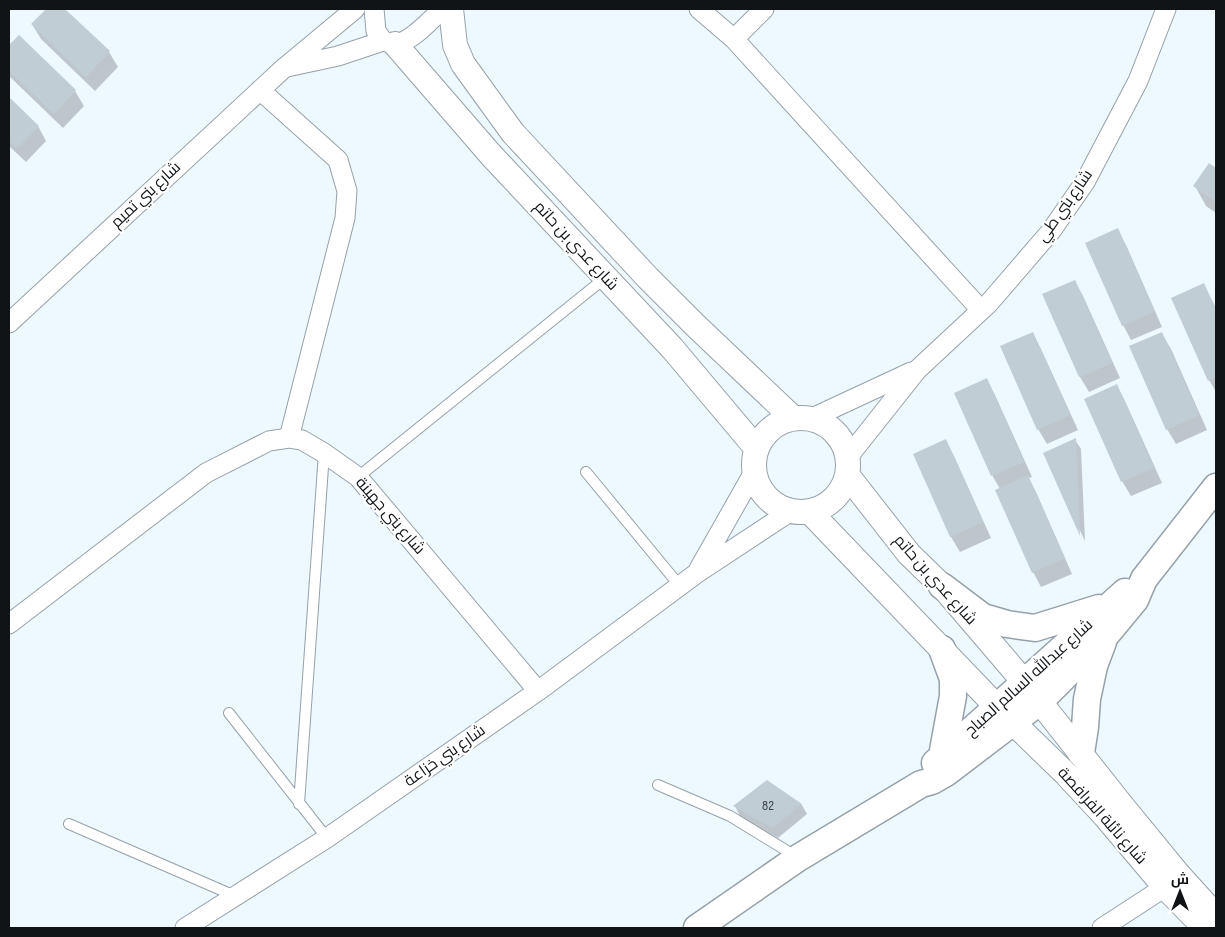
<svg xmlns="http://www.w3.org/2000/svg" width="1225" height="937" font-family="'Sofia Sans Condensed',Cairo,sans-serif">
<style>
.shadow{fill:#0003}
.building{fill:#c1cdd5}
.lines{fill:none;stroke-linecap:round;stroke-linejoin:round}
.service-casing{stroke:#95a1a9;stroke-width:12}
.minor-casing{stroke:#95a1a9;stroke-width:21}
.tertiary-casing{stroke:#95a1a9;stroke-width:26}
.secondary-casing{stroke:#95a1a9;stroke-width:29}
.service{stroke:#fff;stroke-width:10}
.minor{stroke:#fff;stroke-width:19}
.tertiary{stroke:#fff;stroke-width:24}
.secondary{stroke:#fff;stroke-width:26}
.labels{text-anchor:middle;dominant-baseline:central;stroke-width:4.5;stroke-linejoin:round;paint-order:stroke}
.number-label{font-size:14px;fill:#3c4246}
.street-label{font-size:16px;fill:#101417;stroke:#fff}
</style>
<rect width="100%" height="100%" fill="#eef8ff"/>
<path class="shadow" d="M47,9h17l45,43 9,15 -23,24 -54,-52 -9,-15z
M19,37l56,54 9,15 -21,22 -54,-52v-29z
M9,98l29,28 8,15 -20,21 -17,-16z
M1210,165l6,4v44l-10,-7 -11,-20z
M1117,230l9,15 36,82 -31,13 -8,-15z
M1075,281l8,15 37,82 -31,14 -9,-15 -36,-82z
M1204,285l12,23v84l-7,-12z
M1033,334l8,15 37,81 -31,14 -9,-15z
M1162,334l9,15 36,81 -31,14 -9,-15z
M987,380l8,15 37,82 -4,1 8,14 36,82 -31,13 -8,-15 -33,-83 -8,-14z
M1117,386l8,15 37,82 -31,13 -9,-15 -36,-81z
M1075,440l6,9 4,92 -41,-87z
M946,441l8,15 37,82 -31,14 -9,-15 -36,-82z
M767,781l35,24 5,9 -29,24 -38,-22 -5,-10z"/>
<path class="building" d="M46,9h19l45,42 -24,26 -55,-53z
M19,35l57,55 -22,24 -45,-43v-26z
M9,97l30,29 -22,22 -8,-7z
M1209,163l7,5v34l-23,-16z
M1118,228l37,83 -33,15 -37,-83z
M1075,280l37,83 -33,14 -37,-83z
M1204,283l12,27v67l-8,4 -37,-83z
M1033,332l37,83 -33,15 -37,-84z
M1162,332l37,83 -33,15 -37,-84z
M987,378l37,84 -33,14 -37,-83z
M1117,384l37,84 -33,14 -37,-83z
M1076,438l4,98 -37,-83z
M946,439l37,83 -33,15 -37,-83z
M1028,475l37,83 -33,15 -37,-83z
M767,780l35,24 -30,24 -39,-22z"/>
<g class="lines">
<g class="service-casing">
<path id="service" d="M586,472l93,113
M358,477l247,-199
M229,713l98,125
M658,785l72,31 67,41
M299,804l25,-351
M69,824l166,72"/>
</g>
<g class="minor-casing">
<path id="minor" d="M374,9l2,22 7,10c3,0 8,3 12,3 15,-1 37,-25 47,-35
M699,9l35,30 30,-30
M734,39l247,271
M287,67l51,-11 45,-15
M260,90l78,70 9,31 -2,27 -56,220
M9,323l275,-255 71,-59
M812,418l99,-46
M848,457l69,-87 72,-67 62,-72 34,-49 53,-101 28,-72
M699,569l55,-97
M9,624l197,-151 63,-32 20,-3 13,2 22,13 34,24 180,214
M185,928l142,-90 211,-147 159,-118 94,-62
M1102,928l63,-41 9,-10"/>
</g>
<g class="tertiary-casing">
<path id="tertiary" d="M451,9l4,36 8,19 50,69 135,145 48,48 97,92
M395,44l96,111 181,193 85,101
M754 465a47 47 0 1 1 94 0a47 47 0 1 1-94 0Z
M848,476l61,78 33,32 83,97 94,119 59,72 38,42
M809,511l188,196 68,66 40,43 60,71 40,41"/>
</g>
<g class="secondary-casing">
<path id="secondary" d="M942,586l41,31 24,7 28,4 64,-20
M942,649l11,30v17l-11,60
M1081,753l4,-26 2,-28 7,-33 9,-24
M935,763l190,-171
M697,928l101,-70 123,-74 11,-3 14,-8 93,-71 67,-67 29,-35 9,-21 72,-92"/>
</g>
<use href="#service" class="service"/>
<use href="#minor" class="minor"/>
<use href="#tertiary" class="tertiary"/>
<use href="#secondary" class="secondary"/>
</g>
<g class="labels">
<g class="number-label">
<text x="768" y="805">82</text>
</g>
<g class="street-label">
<text transform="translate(146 195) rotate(-43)">شارع بني تميم</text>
<text transform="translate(1065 206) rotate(-55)">شارع بني طي</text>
<text transform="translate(576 246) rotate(47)">شارع عدي بن حاتم</text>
<text transform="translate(390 516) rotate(49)">شارع بني جهينة</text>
<text transform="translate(935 580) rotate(48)">شارع عدي بن حاتم</text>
<text transform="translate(1029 678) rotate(-42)">شارع عبدالله السالم الصباح</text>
<text transform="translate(445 756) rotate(-35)">شارع بني خزاعة</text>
<text transform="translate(1102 816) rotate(48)">شارع نائلة الفرافصة</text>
</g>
</g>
<rect width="1225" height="937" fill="none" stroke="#101417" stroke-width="20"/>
<g transform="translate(1180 892)" stroke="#ffffff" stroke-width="4" paint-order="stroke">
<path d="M0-4L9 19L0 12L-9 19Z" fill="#101417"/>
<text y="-8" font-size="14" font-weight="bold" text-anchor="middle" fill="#101417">ش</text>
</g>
</svg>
